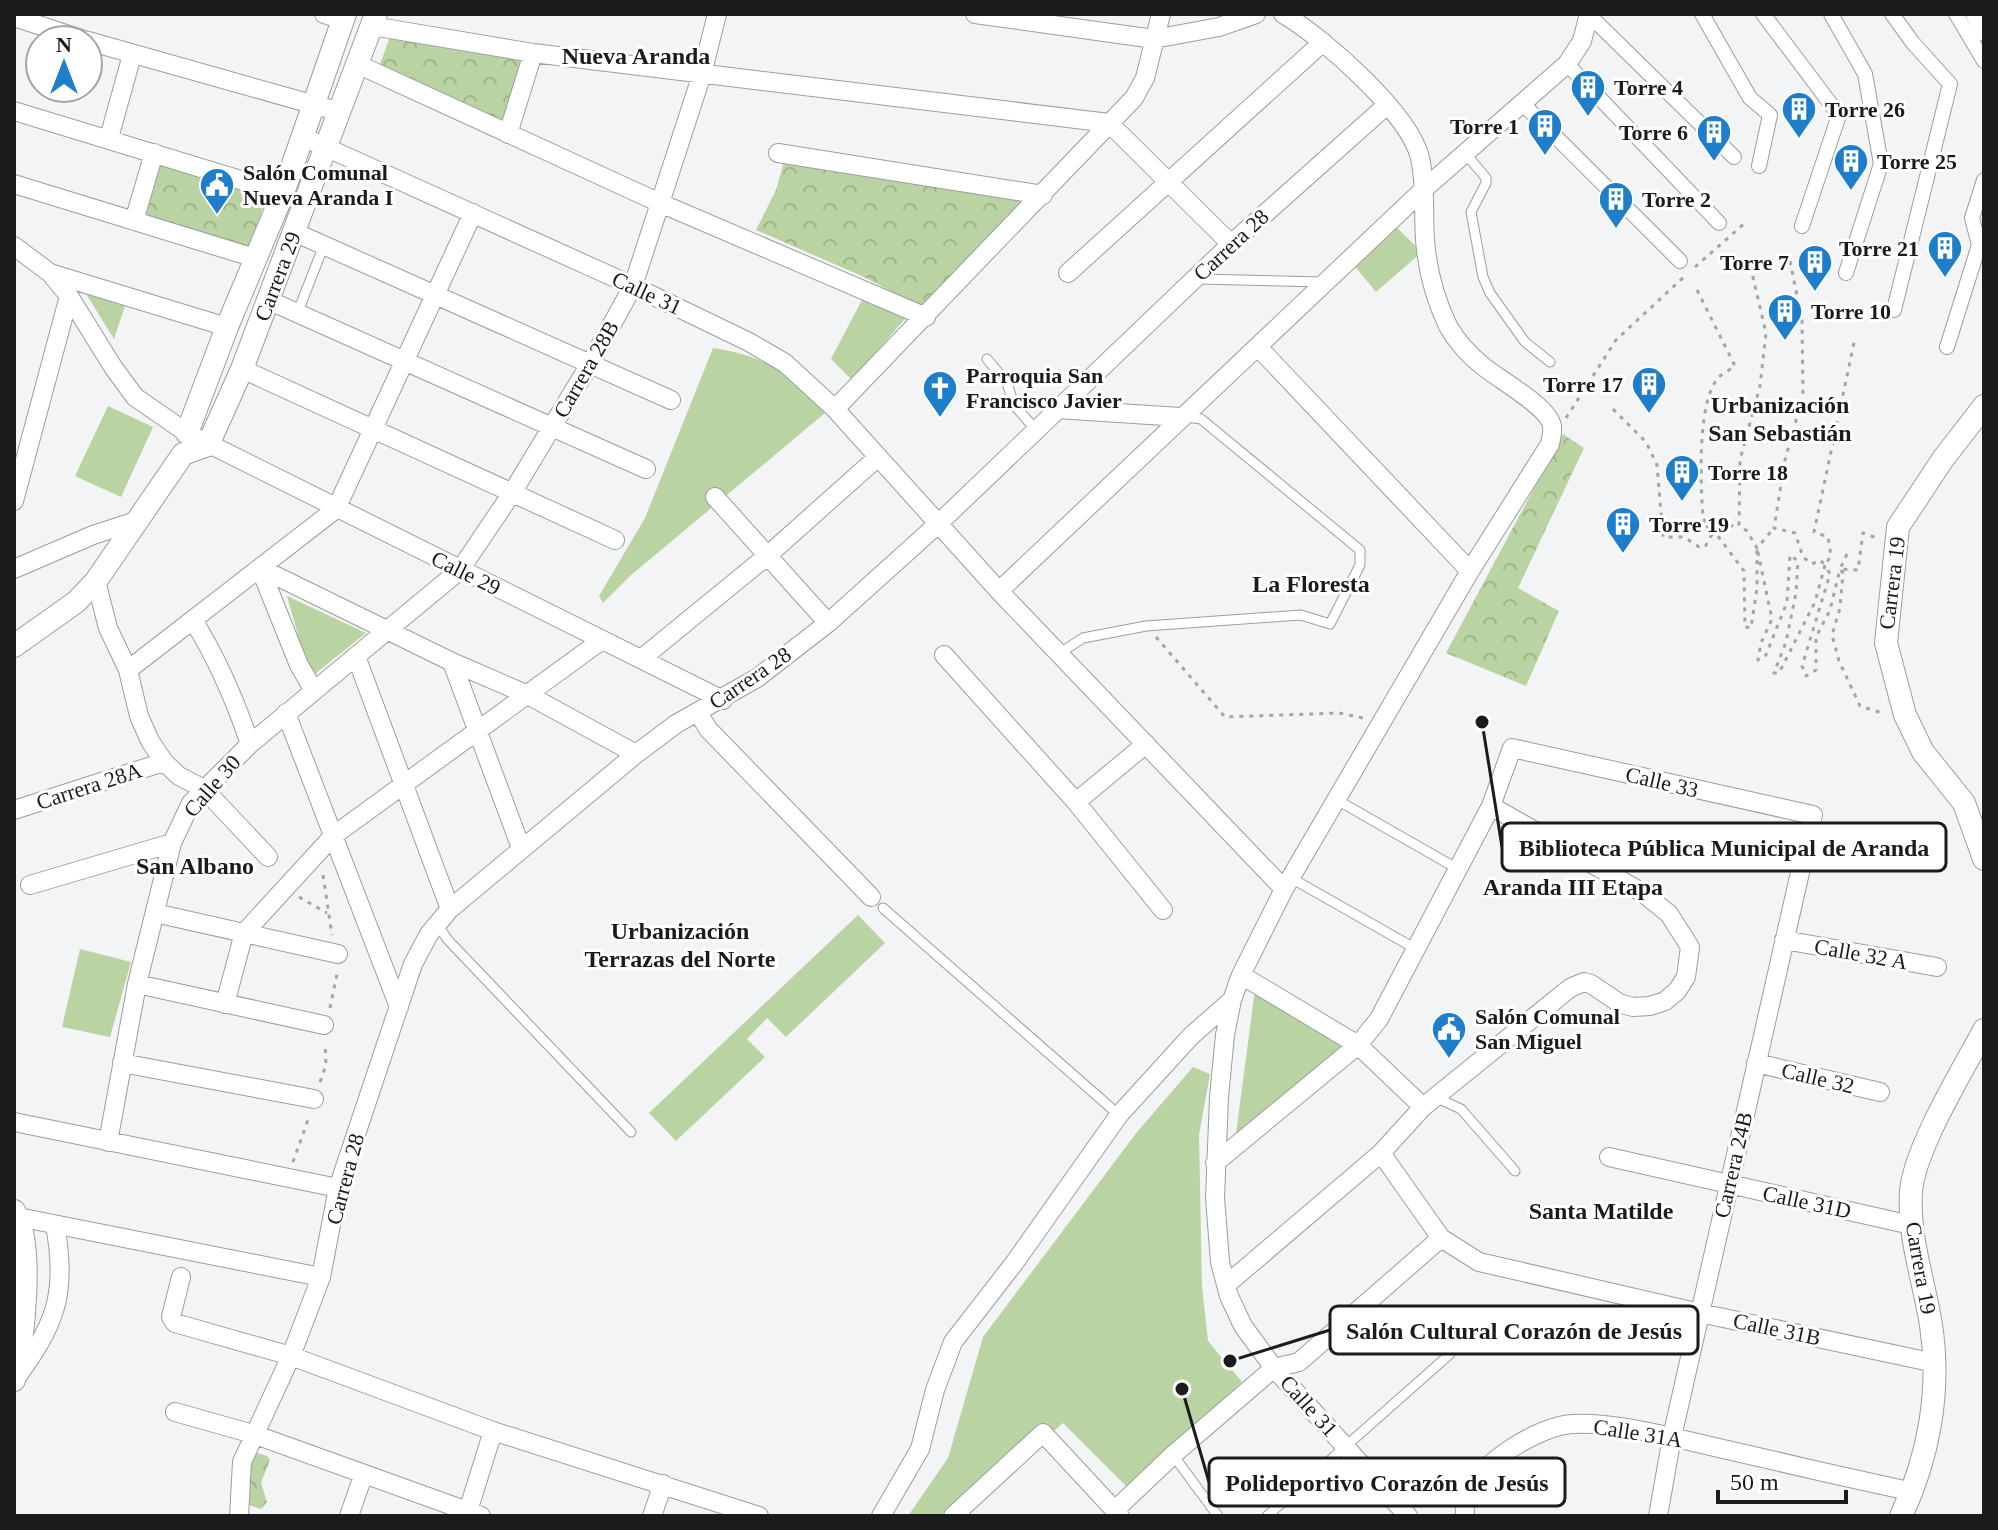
<svg xmlns="http://www.w3.org/2000/svg" width="1998" height="1530" font-family="'Times New Roman',serif">
<style>
.grass{fill:#b9d4a2}
.park{fill:url(#park-crowns)}
.lines{fill:none;stroke-linecap:round;stroke-linejoin:round}
.service-casing{stroke:#9c9d9f;stroke-width:11}
.pedestrian-casing{stroke:#9c9d9f;stroke-width:16}
.minor-casing{stroke:#9c9d9f;stroke-width:20}
.tertiary-casing{stroke:#9c9d9f;stroke-width:24}
.path{stroke:#a4a5a7;stroke-width:3;stroke-dasharray:4 6;stroke-linecap:butt}
.service{stroke:#fff;stroke-width:9}
.pedestrian{stroke:#fff;stroke-width:14}
.minor{stroke:#fff;stroke-width:18}
.tertiary{stroke:#fff;stroke-width:22}
.labels{text-anchor:middle;dominant-baseline:central;stroke-width:6;stroke-linejoin:round;paint-order:stroke}
.poi-label{font-size:22px;font-weight:bold;fill:#1a1b1c;stroke:#fff;text-anchor:start}
.street-label{font-size:22px;fill:#1a1b1c;stroke:#fff}
.neighbourhood-label{font-size:24px;font-weight:bold;fill:#1a1b1c;stroke:#fff}
.leader{fill:none;stroke:#1a1b1c;stroke-width:3}
.callout-dot{fill:#1a1b1c;stroke:#fff;stroke-width:3}
.callout{fill:#fff;stroke:#1a1b1c;stroke-width:3}
.callout-label{font-size:24px;text-anchor:middle;font-weight:bold;fill:#1a1b1c}
</style>
<defs>
<pattern id="park-crowns" width="20" height="18" patternUnits="userSpaceOnUse" patternTransform="scale(2)"><rect width="20" height="18" fill="#b9d4a2"/><path d="M2 6a3 3 0 1 1 6 0M12 15a3 3 0 1 1 6 0" fill="none" stroke="#9eb58b"/></pattern>
</defs>
<rect width="100%" height="100%" fill="#f3f4f6"/>
<path class="grass" d="M1396,227l26,25 -46,40 -23,-28z
M83,289l42,17 -11,33z
M865,294l45,19 -58,67 -21,-21z
M713,348c56,9 74,24 112,65l-195,163 -27,27 -4,-7 46,-78z
M108,406l45,21 -32,70 -46,-21z
M287,596l79,37 -56,45z
M858,915l27,28 -99,94 -19,-19 -20,21 18,18 -89,84 -27,-28z
M80,949l51,13 -21,75 -48,-10z
M1256,982l109,61 -132,113z
M1193,1067l17,7 -11,61 3,151 6,55 34,41 -114,106 -65,-65 -102,93h-53l40,-58 35,-121 154,-205z"/>
<path class="park" d="M390,37l135,21 -21,67 -125,-58z
M784,162l243,37 -102,110 -61,-32 -108,-47 20,-40z
M159,165l109,29 -20,55 -104,-33z
M1563,434l21,14 -66,140 41,23 -33,75 -80,-33z
M250,1451l17,5 3,4 -9,23 6,19 -6,7 -12,-4z"/>
<g class="lines">
<g class="service-casing">
<path id="service" d="M1465,153l21,25v5l-15,29 12,65 7,16 35,49 25,20
M1198,279l126,3
M297,314l27,-69
M987,359l20,24 7,22 22,25
M1060,653l23,-15 63,-12 155,-11 29,9 30,-59v-15l-159,-131 -15,-2
M1337,800l121,69
M1291,878l125,71
M883,908l236,207
M437,924l11,16 183,192
M1435,1097l26,12 54,62
M1173,1455l45,61
M1267,1516l183,-162"/>
</g>
<g class="pedestrian-casing">
<path id="pedestrian" d="M1702,14l48,84 20,17 -11,51
M1763,14l76,101 -37,111
M1831,14l34,60 16,90 -35,109
M1892,14l21,29 37,41 -56,226
M1956,14l28,47
M1589,15l145,142
M1567,64l152,159
M1522,103l158,158
M1947,347l32,-102 -7,-27 12,-38"/>
</g>
<g class="minor-casing">
<path id="minor" d="M324,14l19,6
M975,14l179,25 65,-12 37,-13
M1283,14c40,23 127,100 137,144 7,30 2,62 6,92 3,26 11,53 22,76 9,16 22,30 36,41 16,13 65,40 68,59 1,5 -1,13 -2,18l-80,127 -186,318 -43,86 -9,25 -7,35 -6,62 -4,101 5,64 9,34 14,30 31,42 134,148
M1975,14l9,18
M14,17l70,23
M372,26l161,27 576,70 122,121
M88,41l252,71
M357,64l303,139 266,114
M14,111l269,82
M508,134l25,-81
M303,137l330,149 116,56 36,21 50,46 164,182 285,298
M109,138l23,-83
M778,153l265,42
M14,184l241,74
M134,221l20,-68
M294,232l377,168
M14,246l36,27 19,23 44,71 22,30 52,36 536,267
M50,273l177,54
M1068,273l255,-231
M268,300l378,169
M1258,347l212,224
M242,369l373,171
M835,409l299,-311 11,-20 16,-64
M1057,409l123,8
M715,497l113,126
M14,501l55,-205
M260,568l192,94 76,33 108,59
M260,568l39,97 15,26
M14,569l79,-34 46,-15
M96,581l12,47 20,42 11,46 11,25 14,21 15,14 25,13 64,68
M999,591l424,-401 144,-126 15,-23 7,-27
M193,620c25,40 42,80 57,124
M944,655l132,147 87,108
M356,656l94,253
M641,659l126,-103 111,-99
M452,662l69,186
M128,670l208,-161 137,-296
M698,712l10,17 163,168
M286,713l113,294
M1076,802l70,-58
M14,810l150,-48
M30,885l142,-42
M155,913l183,41
M1784,940l153,27
M1241,975l117,70 65,62
M137,984l187,41
M225,1004l19,-71 89,-97 269,-196
M122,1063l192,36
M1756,1063l124,29
M14,1122l324,66
M108,1142l29,-158 35,-141 19,-40 59,-59 210,-174 52,-77 78,-129 43,-78 69,-212 15,-60
M1381,1153l60,85 38,24 221,51 235,50
M1609,1157l302,68
M1215,1163l143,-118 21,-26 112,-213 21,-58 301,67 -141,622 -14,79
M18,1217l303,60
M181,1277l-10,40 4,6 116,33 202,75 266,85
M1226,1285l155,-132 42,-46 147,-119 14,-6 7,2 28,19 14,4 17,-1 15,-5 12,-10 9,-14 4,-30 -21,-33 -26,-21 -152,-87
M14,1381c41,-56 54,-86 41,-156
M175,1412l78,22 228,82
M1115,1510l58,-55 101,-87 25,-6 142,-124
M468,1511l25,-80
M239,1516l3,-54 49,-106 30,-79 17,-89 75,-224 16,-30 21,-25 186,-155 40,-30 81,-46 71,-55 110,-99 293,-280 156,-139
M349,1516l14,-40
M652,1516l11,-32
M881,1516l39,-67 15,-59 18,-48 62,-80 104,-147 72,-79 41,-36
M953,1516l90,-83 77,83
M1465,1516c0,-5 -1,-13 1,-18 10,-34 73,-72 106,-74 40,-3 98,13 138,22 68,16 135,31 203,46"/>
</g>
<g class="tertiary-casing">
<g id="tertiary">
<path d="M1984,406l-41,53 -45,68 -12,116 19,72 18,37 41,51 20,56"/>
<path d="M187,433l40,-106 56,-134 62,-179"/>
<path id="s1" d="M14,646l62,-44 20,-21 87,-127 25,-9 34,-76 134,-355"/>
<path d="M14,1211c21,33 9,131 0,169"/>
<path d="M1901,1516c28,-59 40,-126 30,-191 -7,-44 -23,-88 -20,-133 3,-43 52,-122 73,-162"/>
</g>
</g>
<path class="path" d="M1744,258l8,15 14,60 -6,53 -20,74 -1,65 8,6 10,17 17,-20
M1790,261l12,60 1,74 -18,65 -11,68 21,5 8,24 9,7 8,-4 5,5 6,-9 -3,-19 -14,-5 41,-194
M1695,267l51,-45
M1697,290l38,76c-5,4 -12,7 -16,11 -23,24 -18,110 -16,142l9,9 27,-3
M1613,409l33,33 11,23 6,72h21l15,10h6l7,-13 -7,-11
M1566,418l50,-78 70,-65
M1712,528l32,43 1,56 6,1 6,-40v-40l15,71 -11,24 -3,17 8,-5 21,-53 3,-47 8,6 -2,32 -10,49 -12,31h5l36,-71 10,-37 5,9 -28,92 4,10 10,-6v-33l14,-27 10,-41 3,4 -3,35 -8,27 7,26 21,45 25,8
M1847,554l-7,15 18,1 5,-37 14,5
M1156,637l69,80 114,-4 24,5
M323,875l9,60
M299,897l28,16
M330,1008l8,-39
M320,1082l6,-17 -1,-22
M293,1162l16,-45"/>
<use href="#service" class="service"/>
<use href="#pedestrian" class="pedestrian"/>
<use href="#minor" class="minor"/>
<use href="#tertiary" class="tertiary"/>
</g>
<defs>
<g id="building-pin" transform="scale(1.8)"><path d="M0 17L-7.5 6A9.5 9.5 0 1 1 7.5 6Z" fill="#1f7eca" stroke="#fff"/><path d="M-4-6H4V6H1V3H-1V6H-4ZM-2.5-4.3h1.7v1.8h-1.7ZM.8-4.3h1.7v1.8H.8ZM-2.5-1h1.7V.8h-1.7ZM.8-1h1.7V.8H.8Z" fill="#fff"/></g>
<g id="civic-pin" transform="scale(1.8)"><path d="M0 17L-7.5 6A9.5 9.5 0 1 1 7.5 6Z" fill="#1f7eca" stroke="#fff"/><path d="M-.6-6.5H3V-4.5H.6V-3L4-1V1h2V6H-6V1h2V-1L-.6-3ZM-1.2 2.5V6h2.4V2.5Z" fill="#fff"/></g>
<g id="church-pin" transform="scale(1.8)"><path d="M0 17L-7.5 6A9.5 9.5 0 1 1 7.5 6Z" fill="#1f7eca" stroke="#fff"/><path d="M-1.2-6h2.4v3.5h3.3v2.4h-3.3V6h-2.4V-.1h-3.3v-2.4h3.3Z" fill="#fff"/></g>
</defs>
<g fill-rule="evenodd">
<use href="#building-pin" x="1588" y="87"/>
<use href="#building-pin" x="1799" y="109"/>
<use href="#building-pin" x="1545" y="126"/>
<use href="#building-pin" x="1714" y="132"/>
<use href="#building-pin" x="1851" y="161"/>
<use href="#civic-pin" x="217" y="185"/>
<use href="#building-pin" x="1616" y="199"/>
<use href="#building-pin" x="1945" y="248"/>
<use href="#building-pin" x="1815" y="262"/>
<use href="#building-pin" x="1785" y="311"/>
<use href="#building-pin" x="1649" y="384"/>
<use href="#church-pin" x="940" y="388"/>
<use href="#building-pin" x="1682" y="472"/>
<use href="#building-pin" x="1623" y="524"/>
<use href="#civic-pin" x="1449" y="1029"/>
</g>
<g class="labels">
<g class="poi-label">
<text x="1614" y="87">Torre 4</text>
<text x="1825" y="109">Torre 26</text>
<text x="1519" y="126" text-anchor="end">Torre 1</text>
<text x="1688" y="132" text-anchor="end">Torre 6</text>
<text x="1877" y="161">Torre 25</text>
<text x="243" y="172">Salón Comunal<tspan x="243" dy="25">Nueva Aranda I</tspan></text>
<text x="1642" y="199">Torre 2</text>
<text x="1919" y="248" text-anchor="end">Torre 21</text>
<text x="1789" y="262" text-anchor="end">Torre 7</text>
<text x="1811" y="311">Torre 10</text>
<text x="966" y="375">Parroquia San<tspan x="966" dy="25">Francisco Javier</tspan></text>
<text x="1623" y="384" text-anchor="end">Torre 17</text>
<text x="1708" y="472">Torre 18</text>
<text x="1649" y="524">Torre 19</text>
<text x="1475" y="1016">Salón Comunal<tspan x="1475" dy="25">San Miguel</tspan></text>
</g>
<g class="street-label">
<text transform="translate(1231 245) rotate(-43)">Carrera 28</text>
<text stroke="none"><textPath href="#s1" startOffset="468">Carrera 29</textPath></text>
<text transform="translate(647 293) rotate(25)">Calle 31</text>
<text transform="translate(586 369) rotate(-60)">Carrera 28B</text>
<text transform="translate(466 573) rotate(26)">Calle 29</text>
<text transform="translate(1892 583) rotate(-83)">Carrera 19</text>
<text transform="translate(750 678) rotate(-34)">Carrera 28</text>
<text transform="translate(1662 782) rotate(13)">Calle 33</text>
<text transform="translate(89 786) rotate(-18)">Carrera 28A</text>
<text transform="translate(212 786) rotate(-49)">Calle 30</text>
<text transform="translate(1861 954) rotate(10)">Calle 32 A</text>
<text transform="translate(1818 1078) rotate(13)">Calle 32</text>
<text transform="translate(1733 1165) rotate(-77)">Carrera 24B</text>
<text transform="translate(345 1179) rotate(-75)">Carrera 28</text>
<text transform="translate(1807 1202) rotate(12)">Calle 31D</text>
<text transform="translate(1921 1268) rotate(80)">Carrera 19</text>
<text transform="translate(1777 1329) rotate(12)">Calle 31B</text>
<text transform="translate(1309 1406) rotate(48)">Calle 31</text>
<text transform="translate(1638 1433) rotate(9)">Calle 31A</text>
</g>
<g class="neighbourhood-label">
<text x="636" y="56">Nueva Aranda</text>
<text x="1780" y="405">Urbanización<tspan x="1780" dy="28">San Sebastián</tspan></text>
<text x="1311" y="584">La Floresta</text>
<text x="195" y="866">San Albano</text>
<text x="1573" y="887">Aranda III Etapa</text>
<text x="680" y="931">Urbanización<tspan x="680" dy="28">Terrazas del Norte</tspan></text>
<text x="1601" y="1211">Santa Matilde</text>
</g>
</g>
<path class="leader" d="M1482 722L1502 847M1230 1361L1330 1330M1182 1389L1209 1482"/>
<g class="callout-dot">
<circle cx="1482" cy="722" r="8"/>
<circle cx="1230" cy="1361" r="8"/>
<circle cx="1182" cy="1389" r="8"/>
</g>
<g class="callout">
<rect x="1502" y="823" width="444" height="48" rx="8"/>
<rect x="1330" y="1306" width="368" height="48" rx="8"/>
<rect x="1209" y="1458" width="356" height="48" rx="8"/>
</g>
<g class="callout-label">
<text x="1724" y="856">Biblioteca Pública Municipal de Aranda</text>
<text x="1514" y="1339">Salón Cultural Corazón de Jesús</text>
<text x="1387" y="1491">Polideportivo Corazón de Jesús</text>
</g>
<rect width="1998" height="1530" fill="none" stroke="#1a1b1c" stroke-width="32"/>
<g transform="translate(64 64)"><circle r="38" fill="#ffffff" stroke="#a3a4a4" stroke-width="2"/>
<path d="M0-6L14 30L0 20L-14 30Z" fill="#1f7eca"/>
<text y="-12" font-size="22" font-weight="bold" text-anchor="middle" fill="#1a1b1c">N</text>
</g>
<path d="M1718 1490v12h128v-12" fill="none" stroke="#1a1b1c" stroke-width="4"/>
<text x="1730" y="1490" font-size="24" fill="#1a1b1c" stroke="#ffffff" stroke-width="6" paint-order="stroke">50 m</text>
</svg>
